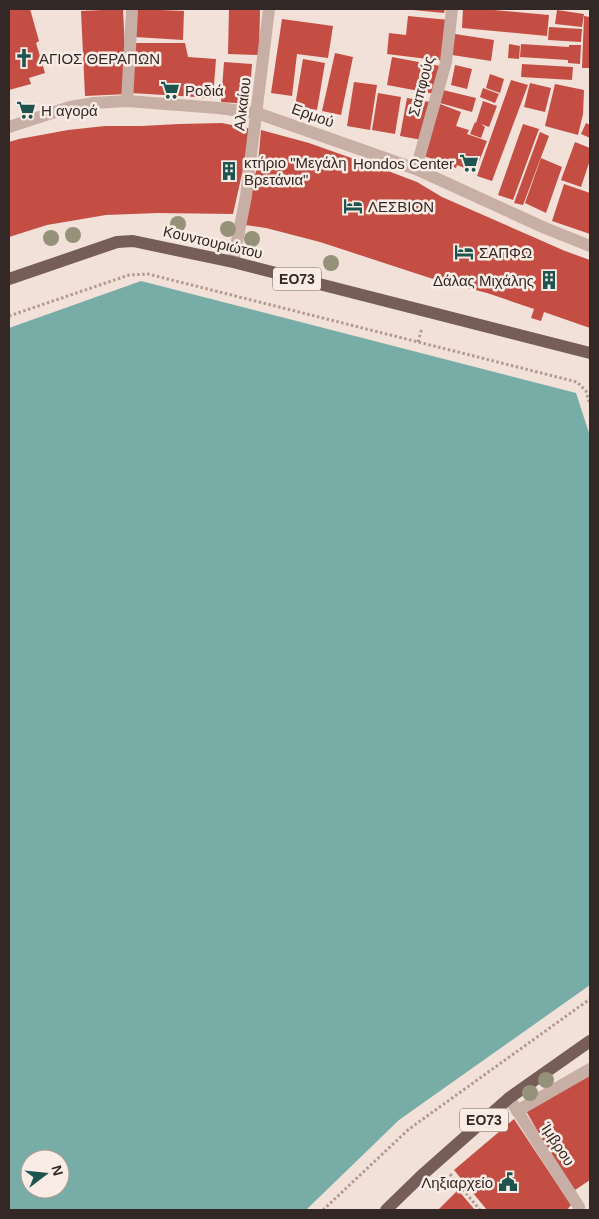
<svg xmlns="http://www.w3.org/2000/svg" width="599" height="1219" font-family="Helvetica,sans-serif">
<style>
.water{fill:#78ada7;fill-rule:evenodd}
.building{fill:#c44e43}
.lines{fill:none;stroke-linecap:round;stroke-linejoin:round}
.path{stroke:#b4998f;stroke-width:3;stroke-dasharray:2.5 2.5;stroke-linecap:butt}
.pedestrian{stroke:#c8afa5;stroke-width:12}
.minor{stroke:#c8afa5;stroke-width:12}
.primary{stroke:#765d57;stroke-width:12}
.tree{fill:#959279}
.labels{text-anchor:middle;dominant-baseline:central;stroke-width:5;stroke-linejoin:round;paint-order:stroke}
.shield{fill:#f8ece5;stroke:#6f635f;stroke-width:1}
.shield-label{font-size:14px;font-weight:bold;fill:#342826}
.poi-label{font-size:15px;fill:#342826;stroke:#f8ece5;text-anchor:start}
.street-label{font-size:15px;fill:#342826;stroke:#f8ece5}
</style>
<rect width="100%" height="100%" fill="#f1e1d9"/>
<path class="water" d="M141,281l435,112 14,43v549l-191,135 -93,90h-297v-882zM30,1159h30v30h-30z"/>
<path class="building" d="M9,9h21l9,32 -3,2 9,30 -16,5 2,6 -22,6z
M123,9l4,85 -42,2 -4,-85z
M137,9l47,2 -1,29 -48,-3z
M229,9h31l-1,46 -31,-1z
M413,9h32l-1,4 -31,-3z
M463,9h20l66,6 -2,21 -85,-8z
M557,10l27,4 -2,13 -27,-3z
M408,16l41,4 -5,41 -57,-7 2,-21 17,2z
M584,16l6,1v51h-8z
M282,19l51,7 -5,32 -31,-4 -5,42 -21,-3z
M549,27l33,2 -1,13 -33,-2z
M455,34l39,6 -3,21 -39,-6z
M132,43h53l3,14 28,2 -3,39 -82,-5z
M509,44l11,2 -1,13 -11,-1z
M521,44l48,3v-2h12l-1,19 -12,-1v-3l-48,-3z
M335,53l18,4 -12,58 -19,-4z
M392,57l48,9 -5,28 -48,-9z
M303,59l22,4 -8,47 -22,-4z
M224,62l28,2 -3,40 -28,-2z
M522,64l51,3 -1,13 -51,-3z
M455,65l17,4 -5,20 -16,-4z
M490,74l14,5 -4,14 -14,-5z
M511,80l17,5 -36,96 -15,-5z
M354,82l23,3 -7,45 -23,-4z
M530,83l21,5 -6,24 -21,-5z
M555,84l29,6 -1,24 -5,21 -33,-9z
M483,88l16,6 -4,9 -15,-6z
M443,90l33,8 -4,14 -32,-9z
M378,93l23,4 -6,37 -23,-4z
M407,98l23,4 -8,38 -22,-4z
M483,101l14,5 -8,21 -8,-3 4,3 -4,11 -11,-4 5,-12 1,1z
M440,104l21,8 -5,14 13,4 -2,4 20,7 -12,31 -18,-7 -1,3 -32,-12z
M222,123l30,6 -19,85 -75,-1 -52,2 -59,10 -38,12v-95l10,-3 49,-9 37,-4h36l38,-2z
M586,123l4,2v13l-9,-4z
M523,124l16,5 -26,71 -15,-5z
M261,130l48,13 79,28 29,11 25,15 123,54 25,9v68l-46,-16 -3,9 -10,-3 3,-9 -47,-16 -57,-15 -110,-36 -54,-14 -21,-3 7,-39 6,-22z
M540,132l9,4 -26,69 -9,-2z
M575,142l15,6v12l-9,27 -20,-7z
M541,158l21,9 -16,46 -21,-10z
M564,184l26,9v41l-38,-13z
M590,1073v107l-18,12 -47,-83z
M514,1119l57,86 -4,5h-80l-33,-40z
M458,1190l17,20h-37z"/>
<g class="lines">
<path class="path" d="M9,316l120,-41 19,-1 429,108 9,9 4,14
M418,342l4,-14
M450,1174l30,36
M323,1210l86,-81 181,-130"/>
<path class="pedestrian" d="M127,101l5,-89
M9,127l61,-20 24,-4 33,-2 91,7 39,5 159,56 129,59 45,18
M517,1111l73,-42"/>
<path class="minor" d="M416,169l30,-107 6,-53
M233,262l13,-66 23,-187
M509,1098l70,109"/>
<path class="primary" d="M9,279l108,-37 16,-1 100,21 357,91
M386,1210l35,-34 88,-78 81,-57"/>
</g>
<g class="tree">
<circle cx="178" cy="224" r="8"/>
<circle cx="228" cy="229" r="8"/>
<circle cx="73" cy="235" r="8"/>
<circle cx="51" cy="238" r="8"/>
<circle cx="252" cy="239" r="8"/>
<circle cx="331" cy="263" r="8"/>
<circle cx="546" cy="1080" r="8"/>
<circle cx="530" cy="1093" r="8"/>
</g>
<defs>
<g id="church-bare" transform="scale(1.5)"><path d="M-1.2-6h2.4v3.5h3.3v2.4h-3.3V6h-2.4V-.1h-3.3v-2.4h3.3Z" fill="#1d544f" stroke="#f8ece5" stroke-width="2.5" paint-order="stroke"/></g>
<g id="supermarket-bare" transform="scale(1.5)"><path d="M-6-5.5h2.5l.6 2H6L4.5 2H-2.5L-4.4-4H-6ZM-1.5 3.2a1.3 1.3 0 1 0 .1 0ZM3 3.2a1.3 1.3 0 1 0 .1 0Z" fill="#1d544f" stroke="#f8ece5" stroke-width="2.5" paint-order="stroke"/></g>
<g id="building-bare" transform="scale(1.5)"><path d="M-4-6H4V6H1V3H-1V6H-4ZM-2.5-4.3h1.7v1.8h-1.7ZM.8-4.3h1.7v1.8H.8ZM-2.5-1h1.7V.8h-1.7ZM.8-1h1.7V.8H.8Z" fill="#1d544f" stroke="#f8ece5" stroke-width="2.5" paint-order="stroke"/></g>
<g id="hotel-bare" transform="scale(1.5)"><path d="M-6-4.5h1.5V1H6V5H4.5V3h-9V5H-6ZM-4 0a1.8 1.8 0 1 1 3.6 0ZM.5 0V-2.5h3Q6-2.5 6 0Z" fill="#1d544f" stroke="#f8ece5" stroke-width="2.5" paint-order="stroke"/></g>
<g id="civic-bare" transform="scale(1.5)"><path d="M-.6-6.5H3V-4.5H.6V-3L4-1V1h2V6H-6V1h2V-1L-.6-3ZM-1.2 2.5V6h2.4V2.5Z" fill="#1d544f" stroke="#f8ece5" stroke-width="2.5" paint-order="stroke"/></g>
</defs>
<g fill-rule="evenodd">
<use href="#church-bare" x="24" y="58"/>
<use href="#supermarket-bare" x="170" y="90"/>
<use href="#supermarket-bare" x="26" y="110"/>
<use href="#supermarket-bare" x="469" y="163"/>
<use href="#building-bare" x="229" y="171"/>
<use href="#hotel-bare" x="353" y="206"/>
<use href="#hotel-bare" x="464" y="252"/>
<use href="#building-bare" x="549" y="280"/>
<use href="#civic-bare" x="508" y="1182"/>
</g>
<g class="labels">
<g class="shield">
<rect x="273" y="267.5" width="48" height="23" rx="4"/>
<rect x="460" y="1108.5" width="48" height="23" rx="4"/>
</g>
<g class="shield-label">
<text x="297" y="279">ΕΟ73</text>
<text x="484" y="1120">ΕΟ73</text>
</g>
<g class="poi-label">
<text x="39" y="58">ΑΓΙΟΣ ΘΕΡΑΠΩΝ</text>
<text x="185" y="90">Ροδιά</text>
<text x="41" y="110">Η αγορά</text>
<text x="244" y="162">κτήριο "Μεγάλη<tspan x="244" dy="17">Βρετάνια"</tspan></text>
<text x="454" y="163" text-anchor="end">Hondos Center</text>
<text x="368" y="206">ΛΕΣΒΙΟΝ</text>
<text x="479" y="252">ΣΑΠΦΩ</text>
<text x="534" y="280" text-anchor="end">Δάλας Μιχάλης</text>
<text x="493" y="1182" text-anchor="end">Ληξιαρχείο</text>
</g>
<g class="street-label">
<text transform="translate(421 86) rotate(-75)">Σαπφούς</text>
<text transform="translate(242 104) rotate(-83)">Αλκαίου</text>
<text transform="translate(313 115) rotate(20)">Ερμού</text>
<text transform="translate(213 242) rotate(13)">Κουντουριώτου</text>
<text transform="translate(558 1144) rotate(57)">Ίμβρου</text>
</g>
</g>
<rect width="599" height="1219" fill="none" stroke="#342826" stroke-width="20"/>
<g transform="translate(45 1174) rotate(74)"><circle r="24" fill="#f8ece5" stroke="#aa9e99"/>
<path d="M0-4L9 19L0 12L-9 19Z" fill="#1d544f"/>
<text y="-8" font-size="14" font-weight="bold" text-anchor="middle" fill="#342826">N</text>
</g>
</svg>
